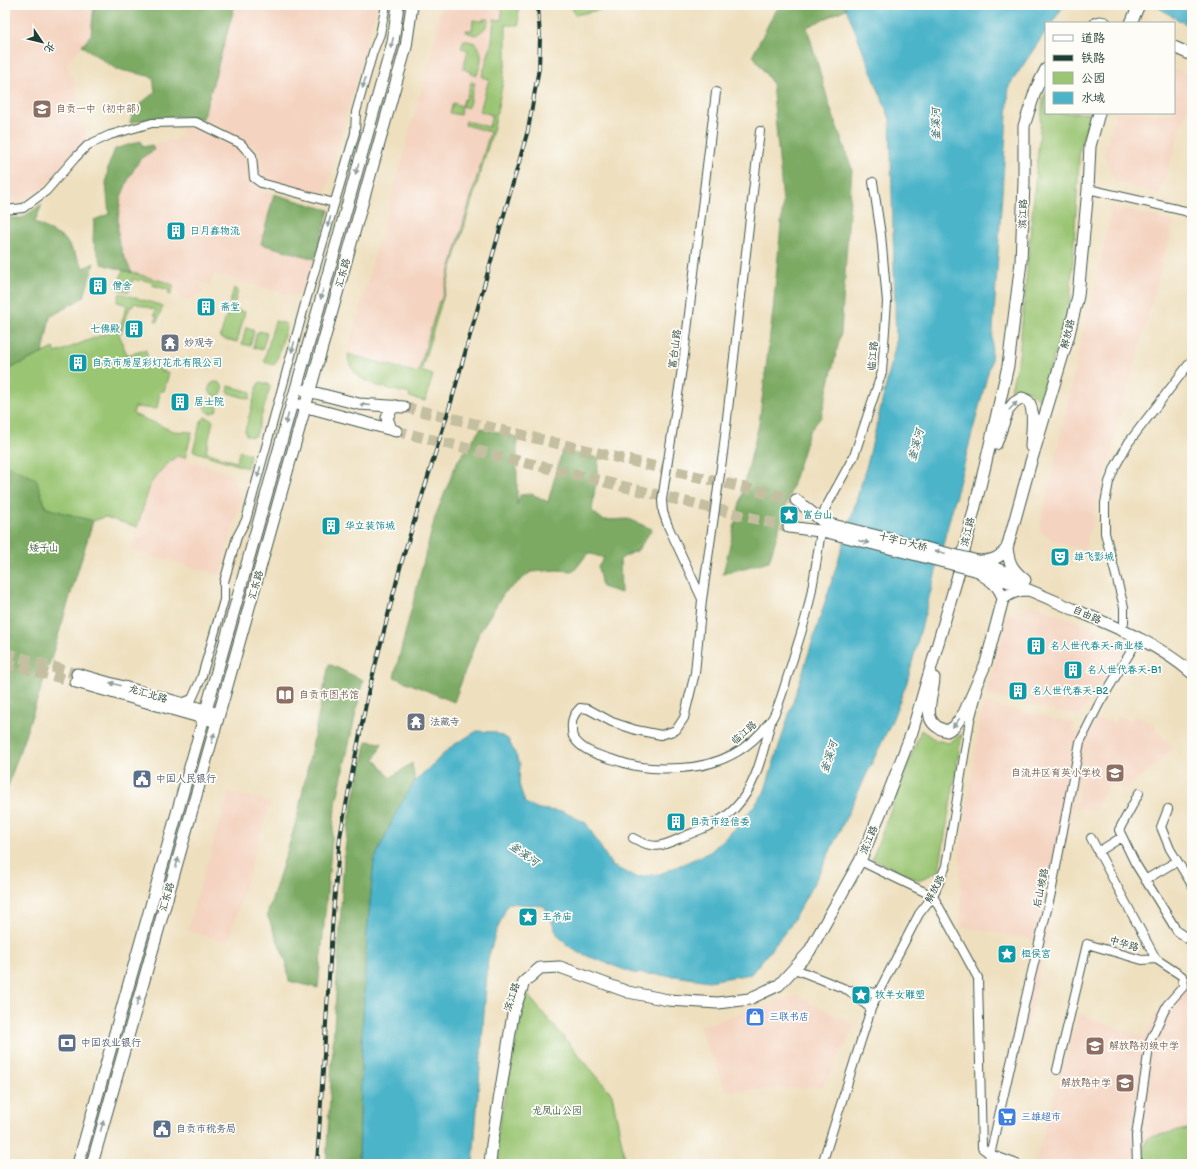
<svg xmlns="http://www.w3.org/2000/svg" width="1197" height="1169" font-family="'Balsamiq Sans','LXGW WenKai TC',sans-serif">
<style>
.built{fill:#f4d3c0}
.green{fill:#9ac572;stroke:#5c8153}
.forest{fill:#7baa64;stroke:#4d744c}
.water{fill:#4bb4c9;stroke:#35787e}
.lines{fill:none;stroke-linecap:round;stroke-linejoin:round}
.major-tunnel{stroke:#c5bfa2;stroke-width:11;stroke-dasharray:11 5.5;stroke-linecap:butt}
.minor-casing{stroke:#3e5549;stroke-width:10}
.major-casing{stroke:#3e5549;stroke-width:13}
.minor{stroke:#fff;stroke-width:8}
.major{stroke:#fff;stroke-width:11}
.rail-casing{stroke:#1f3d34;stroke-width:4}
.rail{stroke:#fdfcf7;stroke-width:2.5;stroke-dasharray:8;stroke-linecap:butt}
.major-bridge-casing{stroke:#3e5549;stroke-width:13;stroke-linecap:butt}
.major-bridge{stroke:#fff;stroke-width:11}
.oneway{fill:#8f9e9a}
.labels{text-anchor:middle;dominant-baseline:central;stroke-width:3.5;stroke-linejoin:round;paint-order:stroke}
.education-label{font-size:10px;fill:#785e54;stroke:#fdfcf7;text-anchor:start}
.street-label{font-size:10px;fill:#1f3d34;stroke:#fdfcf7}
.culture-label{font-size:10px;fill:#0d838f;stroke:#fdfcf7;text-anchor:start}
.worship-label{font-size:10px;fill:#5b616d;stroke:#fdfcf7;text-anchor:start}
.park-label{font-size:10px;fill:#3e5f44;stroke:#fdfcf7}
.service-label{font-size:10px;fill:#4e5e75;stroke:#fdfcf7;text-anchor:start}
.shop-label{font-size:10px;fill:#366cbe;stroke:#fdfcf7;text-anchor:start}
.water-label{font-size:11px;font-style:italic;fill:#2c6161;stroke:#fdfcf7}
</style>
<rect width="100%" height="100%" fill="#fdfcf7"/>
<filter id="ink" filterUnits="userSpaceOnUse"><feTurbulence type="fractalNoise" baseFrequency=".025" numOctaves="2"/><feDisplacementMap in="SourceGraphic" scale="8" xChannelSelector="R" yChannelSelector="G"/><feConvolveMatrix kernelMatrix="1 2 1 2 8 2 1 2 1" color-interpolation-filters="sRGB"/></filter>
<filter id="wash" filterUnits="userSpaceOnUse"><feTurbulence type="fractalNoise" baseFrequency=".012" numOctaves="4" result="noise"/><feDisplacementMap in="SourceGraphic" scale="16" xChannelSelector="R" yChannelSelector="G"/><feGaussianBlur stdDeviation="0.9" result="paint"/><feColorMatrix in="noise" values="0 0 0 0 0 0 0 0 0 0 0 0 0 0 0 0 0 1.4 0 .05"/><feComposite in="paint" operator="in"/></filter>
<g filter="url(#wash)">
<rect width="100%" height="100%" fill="#eedfbe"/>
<path class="built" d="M5,5h89l-3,30 -25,29 8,15 12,60 -45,50 -19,13 -17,1z
M235,5h142l-53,193 -59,-15 -8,-10 1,-20 -14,-14 -41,-20z
M440,5h78l1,20h-13v35l-3,21 -9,46 -73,244 12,4 -8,26 -16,-4 1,-3 -42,-12 -9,-5 -6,-6 -4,-7 -1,-15 84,-296 5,-22z
M1174,69l18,8v20l-33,98 -45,-14 -10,-27 12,-41h58z
M182,127l14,1 43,22 6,10 5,22 14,10 10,2 -13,50 54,15 -10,32 -10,5 -6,-1 -75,-21 -3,11 -8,-2 -1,-2 -3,2 4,9 -15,9 -2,-2 -3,1 -3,-1 -6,-13 -5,-3 -37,-10 -14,-35v-19l3,-22 8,-19 11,-19 14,-9 -2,-5 32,-8z
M1112,206l62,16 -90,329 -31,-11 -14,-9z
M177,456l55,19 9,23 -21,77 -90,-25 21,-67 11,-14z
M1032,604l90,36 5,9 -48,67 -93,-21 21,-80z
M983,703l91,20 -1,8 18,2 -13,50 -46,225 -35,129 -9,-3 20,-78 18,-76 8,-41 -73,-12 -1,-75z
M1118,716l13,4 1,-4 17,5 23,26v3l-11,12 -36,27 -17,-4 -12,25 -21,-2 20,-90 20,6z
M229,791l41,12 -42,140 -41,-13z
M1180,980l12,5v143l-43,9 -14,27h-91l-9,-2 43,-148 67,23 14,-29z
M797,995l58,31 -32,61 -96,4 -28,-64z"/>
<path class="green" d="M503,5h15l1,20h-13v35l-3,21 -9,46 -73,244 12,4 -8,26 -16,-4 1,-3c-23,-6 -62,-10 -62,-40l70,19 21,-72h2l49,-169 -25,-7 1,-4 23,6 3,-12 -12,-4 9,-32 -7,-2 10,-36 2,-22 7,1z
M571,5h53l-49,10z
M483,19h6c-2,8 -6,13 -14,16l-9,-3v-2h6l1,-10 10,1z
M464,40l11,3c10,10 6,20 2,32l-6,-1 1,-2 -9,-3 5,-19 -7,-2z
M471,82l4,1 -7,25 -6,-2 -2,9 -10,-2 3,-10 9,3 2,-7h2z
M1046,93v20h45l-11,33 -10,160 -30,94 -13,-10 -17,3 9,-37 24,-259z
M123,270l46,13 5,3 -3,9 -3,-1 1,-4 -17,-5 1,-2 -12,-4 -1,2 -7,-2 -4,13 -12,-3z
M234,288l4,2 -5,19 12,3 -8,30 -17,-4z
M120,293l43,13 -6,16 -2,-1 2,-5 -3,-1 2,-5 -22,-7 -2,4h-2l-9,26 -1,-5 7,-23 -10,-3z
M275,321l12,3 -11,39 -2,2 -8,-2 -2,-2z
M246,327l7,2v2l1,1 -4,14 -8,-2z
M117,329l10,26 19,-5 1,4 1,10 10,2 1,4 10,3 -5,18h-4l-3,18 -22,-2 -2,7 40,17 19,1 -7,26 -8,-2 -15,13 -11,14 -14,44 -32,-10 -12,4 -47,-13 -10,-29 -31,-15v-90l6,-6 43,-20 2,5z
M259,331l8,2 -5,17 -9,-3 4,-15 2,1z
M260,382l8,2 2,3 -14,48 -4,2 -6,-2 -1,-4 13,-47z
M209 389a7 7 0 1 1 14 0a7 7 0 1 1-14 0Z
M229,386l22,6 -2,7 -21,-6z
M204 406a7 7 0 1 1 14 0a7 7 0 1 1-14 0Z
M205,417l6,2 2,2 -7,31 30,10 4,-11 9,2 1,3 -3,12 -54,-17 8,-30z
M921,730l15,10 13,3 13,-9 -23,137 -20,9 -47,-21z
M526,993l86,101 14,70h-132l1,-18z
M1192,1128v36h-57l14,-27z"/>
<path class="forest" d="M94,5h141l-32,114c-22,-6 -51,-1 -73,4l4,-14 21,-17 -2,-15 -37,-8 -34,-23 9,-11z
M780,5h65l1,4 -39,18 22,77 23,65 -11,164 -20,84 -12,15 -40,129 -46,13 36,-150 14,-113 10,-108 -11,-120 -19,-28 20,-40z
M141,141l2,6 9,-2 2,5 -14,9 -11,19 -8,19 -3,22v19l5,16 9,19 -30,-9 -9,-23 1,-21 15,-6 -3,-30 2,-17 7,-18z
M274,194l55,16 -14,49 -54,-15z
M42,204l-7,18 30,17 19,29 10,-5 -10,34 -34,20 -7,36 -32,15 -6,6v-123l4,-7 -4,-3v-23h17z
M481,428l36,9v68l3,-10 12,-1 16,8 14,-51 37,7 -7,53 11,9 25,-1 24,10 -14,21 -18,9 1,34 -19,-6 -4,-20 6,-9 -16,-5 -14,18 -17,-1 -26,2 -27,21 -25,40 -25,69 -60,-25 41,-160 22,-55z
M5,464l31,15 10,29 47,13 -41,135 -47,139z
M329,664l34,16 -28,128 -17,180 -29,-7 -3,-20 -19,-46 30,-96z
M367,741l15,2 -7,16 15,19 22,-15 3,18 -19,31 -22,49 -7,74 -5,105 -3,124h-33l18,-307 5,-37z"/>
<path class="water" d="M845,5h219l-12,18h-6v8l-37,55 -18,275 -84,321 -16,41 -69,145 -32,58 -39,48 -42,7 -34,-5 -42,-3 -56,-21 -12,-9 -8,-9 -8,-19 -6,-9 -35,-3 -13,32 -7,24 -15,205h-114l3,-124 5,-105 7,-74 22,-49 19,-31 37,-35 25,-15 17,1 14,7 12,25 -1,20 6,19 14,6 25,3 22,11 26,43 25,11 23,-3 50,-22 29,-27 25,-32 76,-238 28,-94 28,-118 -6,-224z
M1154,5h38v23z"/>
</g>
<g filter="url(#ink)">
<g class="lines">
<path class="major-tunnel" d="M404,407l392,93
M396,431l393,96
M5,653l72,21
M5,663l71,19"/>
<g class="minor-casing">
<path id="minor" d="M760,131l-37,322 -21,147 -7,73 -11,45 -8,12 -15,5 -25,-5 -24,-8 -24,-13 -8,-1c-6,6 -9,11 -8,21 0,3 0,7 2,9 9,15 32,19 47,24 20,7 40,7 60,6 38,-2 68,-17 90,-48 7,-9 14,-36 18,-48 6,-21 14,-42 19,-64 6,-25 9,-51 13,-77
M1088,189l97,22 7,4
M5,210l18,-2 23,-17 29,-33 13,-13 22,-10 42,-12 44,-1 45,22 11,12 2,22 7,5 73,20
M821,520l5,-13 28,-51 28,-84 5,-70 -6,-67 -8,-53
M702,599l-34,-73 -5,-14 -1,-12 22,-145 32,-263
M1124,623v-16l-19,-74v-30l4,-21 6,-15 14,-25 63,-82
M182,703l10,-4 9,-20 23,-79v-18l13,-45 9,-17 59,-216 50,-171 1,-21 17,-60 7,-18 6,-29
M1139,793l-20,37 16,33 42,68 15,11
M1168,809l-7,18 9,22 22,36
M633,838c23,13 29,8 52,-2 17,-7 37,-14 50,-28 22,-23 28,-57 36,-86
M1091,838l65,121
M1098,852l24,-15
M860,861l73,35 45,82 4,170 8,6 27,10
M1145,880l32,-19
M795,969l53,21
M871,1009l-23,-19 30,3
M1057,1070l30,-126 55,16 14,-1 26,17 1,11 -16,18 -17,36 -14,95 1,28
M822,1164l49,-155 7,-16 41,-79 14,-18 13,-30 24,-146 8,-29
M988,1164l41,-180 22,-91 29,-151 19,-38 40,-66"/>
</g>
<g class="major-casing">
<path id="major" d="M1096,23l4,-1 5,1
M1131,23l8,-18
M1174,47l18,8
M304,390l55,14 45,3
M300,405l96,26
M391,429l-4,-11 4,-8 5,-4
M996,444l12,-34 6,-7 8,-5c2,1 5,2 6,3 8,8 3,36 3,46
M796,500l25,20 8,4
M789,527l38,5
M1007,548l23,-83 38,-127 10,-42 10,-107 2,-43 9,-33
M978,561l35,14
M980,561c12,0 20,-3 27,-13 2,16 5,21 18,32
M975,570c36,11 70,27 105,42 40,17 78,32 112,61
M982,575c10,6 18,12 21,24 7,-6 15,-9 25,-9
M77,674l136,38
M934,678c-1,22 -16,45 13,53l7,-4 10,-14 22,-50 17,-64
M76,682l134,38
M78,1164l136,-482 179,-640 5,-37
M92,1164l135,-478 179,-639 6,-42
M490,1164l2,-20 21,-130 11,-32 16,-14 20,-1 68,25 40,8 50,3 31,-4 30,-14 30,-33 51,-91 25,-59 27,-70 46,-157 27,-109 23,-100 13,-104 3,-80v-56l12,-37 10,-20"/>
</g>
<use href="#minor" class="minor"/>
<use href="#major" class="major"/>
<g class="rail-casing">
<path id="rail" d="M317,1164l16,-250 7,-77 13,-69 15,-74 33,-130 51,-165 76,-269 11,-62 1,-30 -2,-33"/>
</g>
<use href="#rail" class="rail"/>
<g class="major-bridge-casing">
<path id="major-bridge" d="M829,524l149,37
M827,532l148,38"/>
</g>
<use href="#major-bridge" class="major-bridge"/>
</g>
<defs><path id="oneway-solid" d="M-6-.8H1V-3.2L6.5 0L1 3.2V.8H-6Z"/></defs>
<g class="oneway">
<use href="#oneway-solid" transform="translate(392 43) rotate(103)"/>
<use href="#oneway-solid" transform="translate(364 83) rotate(105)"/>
<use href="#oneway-solid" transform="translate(357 169) rotate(106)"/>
<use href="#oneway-solid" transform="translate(329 222) rotate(106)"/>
<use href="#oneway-solid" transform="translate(322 294) rotate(105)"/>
<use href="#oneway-solid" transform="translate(293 347) rotate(105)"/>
<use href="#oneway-solid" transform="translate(365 405) rotate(-175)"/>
<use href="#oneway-solid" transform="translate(1013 406) rotate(-45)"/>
<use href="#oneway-solid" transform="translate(287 419) rotate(106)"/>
<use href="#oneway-solid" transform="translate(259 472) rotate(105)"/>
<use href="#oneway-solid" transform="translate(864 542) rotate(14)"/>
<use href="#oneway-solid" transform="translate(940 552) rotate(-166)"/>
<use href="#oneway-solid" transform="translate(115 684) rotate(-164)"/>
<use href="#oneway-solid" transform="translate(956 723) rotate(129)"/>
<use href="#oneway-solid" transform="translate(213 738) rotate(-74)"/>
<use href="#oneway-solid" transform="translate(177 863) rotate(-74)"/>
<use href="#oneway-solid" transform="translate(138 1001) rotate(-74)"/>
<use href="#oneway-solid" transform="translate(102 1126) rotate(-74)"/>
</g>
</g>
<defs>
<g id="school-square" transform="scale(1)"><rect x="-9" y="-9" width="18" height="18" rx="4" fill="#8d6e63" stroke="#fdfcf7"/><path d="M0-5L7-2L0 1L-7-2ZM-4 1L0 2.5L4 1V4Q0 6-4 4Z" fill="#fff"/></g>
<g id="building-square" transform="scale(1)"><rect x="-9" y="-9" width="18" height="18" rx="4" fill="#0f9aa8" stroke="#fdfcf7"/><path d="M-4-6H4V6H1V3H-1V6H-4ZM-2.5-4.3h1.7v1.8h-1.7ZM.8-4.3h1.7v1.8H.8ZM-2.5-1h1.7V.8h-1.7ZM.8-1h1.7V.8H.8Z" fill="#fff"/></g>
<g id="temple-square" transform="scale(1)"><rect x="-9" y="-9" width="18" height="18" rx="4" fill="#6b7280" stroke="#fdfcf7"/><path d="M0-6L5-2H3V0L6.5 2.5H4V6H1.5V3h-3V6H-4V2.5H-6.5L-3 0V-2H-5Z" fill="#fff"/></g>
<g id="sight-square" transform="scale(1)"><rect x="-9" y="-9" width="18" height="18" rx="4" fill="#0f9aa8" stroke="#fdfcf7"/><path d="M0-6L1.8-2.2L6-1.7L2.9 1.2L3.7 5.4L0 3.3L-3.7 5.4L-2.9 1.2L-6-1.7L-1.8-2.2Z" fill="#fff"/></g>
<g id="theatre-square" transform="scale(1)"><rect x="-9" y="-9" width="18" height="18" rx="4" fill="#0f9aa8" stroke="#fdfcf7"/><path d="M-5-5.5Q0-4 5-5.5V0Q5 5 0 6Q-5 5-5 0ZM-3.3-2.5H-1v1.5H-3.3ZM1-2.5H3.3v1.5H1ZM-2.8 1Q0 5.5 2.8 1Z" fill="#fff"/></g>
<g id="library-square" transform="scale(1)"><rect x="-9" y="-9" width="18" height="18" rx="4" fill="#8d6e63" stroke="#fdfcf7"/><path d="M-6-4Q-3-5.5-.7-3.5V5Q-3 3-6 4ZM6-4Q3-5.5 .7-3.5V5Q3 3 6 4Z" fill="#fff"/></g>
<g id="civic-square" transform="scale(1)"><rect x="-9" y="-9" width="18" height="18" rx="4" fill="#5c6f8a" stroke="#fdfcf7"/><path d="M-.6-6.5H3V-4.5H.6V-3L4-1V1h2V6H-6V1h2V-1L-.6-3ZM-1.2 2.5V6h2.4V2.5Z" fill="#fff"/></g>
<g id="shop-square" transform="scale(1)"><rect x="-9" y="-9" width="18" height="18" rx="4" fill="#3f7fe0" stroke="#fdfcf7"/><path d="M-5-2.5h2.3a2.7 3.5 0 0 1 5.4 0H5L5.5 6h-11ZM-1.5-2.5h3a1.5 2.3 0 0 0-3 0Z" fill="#fff"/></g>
<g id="bank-square" transform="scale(1)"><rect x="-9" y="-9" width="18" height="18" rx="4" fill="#5c6f8a" stroke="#fdfcf7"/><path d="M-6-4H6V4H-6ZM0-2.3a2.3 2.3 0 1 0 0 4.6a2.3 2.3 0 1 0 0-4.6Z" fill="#fff"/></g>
<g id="supermarket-square" transform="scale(1)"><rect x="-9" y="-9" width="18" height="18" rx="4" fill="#3f7fe0" stroke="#fdfcf7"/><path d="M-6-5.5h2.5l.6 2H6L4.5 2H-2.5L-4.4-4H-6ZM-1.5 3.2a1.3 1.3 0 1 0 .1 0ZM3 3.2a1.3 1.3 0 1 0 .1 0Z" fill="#fff"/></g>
</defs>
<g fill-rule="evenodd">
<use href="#school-square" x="42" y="109"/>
<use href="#building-square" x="176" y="231"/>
<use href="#building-square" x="98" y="286"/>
<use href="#building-square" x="206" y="307"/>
<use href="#building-square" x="134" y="329"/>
<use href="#temple-square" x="170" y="343"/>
<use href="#building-square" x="78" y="363"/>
<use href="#building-square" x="180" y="402"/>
<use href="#sight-square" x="789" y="515"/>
<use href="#building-square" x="331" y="526"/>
<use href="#theatre-square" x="1060" y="557"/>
<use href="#building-square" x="1036" y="646"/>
<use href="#building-square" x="1073" y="670"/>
<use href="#building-square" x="1018" y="691"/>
<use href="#library-square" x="285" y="695"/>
<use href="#temple-square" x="416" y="722"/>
<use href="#school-square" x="1115" y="773"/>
<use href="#civic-square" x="142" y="779"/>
<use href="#building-square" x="676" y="822"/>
<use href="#sight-square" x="528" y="917"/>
<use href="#sight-square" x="1007" y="954"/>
<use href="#sight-square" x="861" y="995"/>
<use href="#shop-square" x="755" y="1017"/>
<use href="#bank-square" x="67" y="1043"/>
<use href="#school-square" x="1095" y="1046"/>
<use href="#school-square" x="1125" y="1083"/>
<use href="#supermarket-square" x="1007" y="1117"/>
<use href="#civic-square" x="162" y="1129"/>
</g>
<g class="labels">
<g class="education-label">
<text x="56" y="109">自贡一中（初中部）</text>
<text x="299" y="695">自贡市图书馆</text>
<text x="1101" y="773" text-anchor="end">自流井区育英小学校</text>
<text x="1109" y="1046">解放路初级中学</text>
<text x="1111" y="1083" text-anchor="end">解放路中学</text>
</g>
<g class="street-label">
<text transform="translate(1023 214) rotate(-88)">滨江路</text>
<text transform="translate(343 273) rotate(-74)">汇东路</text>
<text transform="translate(1068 334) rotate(-76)">解放路</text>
<text transform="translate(675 349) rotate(-82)">富台山路</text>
<text transform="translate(873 356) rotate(-85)">临江路</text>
<text transform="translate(968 532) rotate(-76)">滨江路</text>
<text transform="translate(903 542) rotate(14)">十字口大桥</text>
<text transform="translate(256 585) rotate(-74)">汇东路</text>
<text transform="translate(1087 615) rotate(24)">自由路</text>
<text transform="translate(148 694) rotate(16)">龙汇北路</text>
<text transform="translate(744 733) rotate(-41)">临江路</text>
<text transform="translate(869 840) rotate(-67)">滨江路</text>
<text transform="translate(1041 888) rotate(-78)">后山坡路</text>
<text transform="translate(935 889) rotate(-62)">解放路</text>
<text transform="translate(167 897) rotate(-74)">汇东路</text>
<text transform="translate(1124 944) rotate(16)">中华路</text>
<text transform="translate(512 997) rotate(-72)">滨江路</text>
</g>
<g class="culture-label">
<text x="190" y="231">日月鑫物流</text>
<text x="112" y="286">僧舍</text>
<text x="220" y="307">斋堂</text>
<text x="120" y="329" text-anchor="end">七佛殿</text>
<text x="92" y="363">自贡市房屋彩灯花术有限公司</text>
<text x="194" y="402">居士院</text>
<text x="803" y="515">富台山</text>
<text x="345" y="526">华立装饰城</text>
<text x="1074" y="557">雄飞影城</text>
<text x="1050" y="646">名人世代春天-商业楼</text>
<text x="1087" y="670">名人世代春天-B1</text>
<text x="1032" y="691">名人世代春天-B2</text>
<text x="690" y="822">自贡市经信委</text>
<text x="542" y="917">王爷庙</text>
<text x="1021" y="954">桓侯宫</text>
<text x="875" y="995">牧羊女雕塑</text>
</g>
<g class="worship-label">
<text x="184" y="343">妙观寺</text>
<text x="430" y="722">法藏寺</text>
</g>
<g class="park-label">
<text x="44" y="548">矮子山</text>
<text x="557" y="1111">龙凤山公园</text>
</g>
<g class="service-label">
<text x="156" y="779">中国人民银行</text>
<text x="81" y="1043">中国农业银行</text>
<text x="176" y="1129">自贡市税务局</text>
</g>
<g class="shop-label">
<text x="769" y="1017">三联书店</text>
<text x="1021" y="1117">三雄超市</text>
</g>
<g class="water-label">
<text transform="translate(936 124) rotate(-91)">釜溪河</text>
<text transform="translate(916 445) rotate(-75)">釜溪河</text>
<text transform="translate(829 757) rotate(-72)">釜溪河</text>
<text transform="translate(524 854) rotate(36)">釜溪河</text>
</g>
</g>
<rect width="1197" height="1169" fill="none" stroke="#fdfcf7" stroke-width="20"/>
<rect x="1045" y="22" width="130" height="92" fill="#fdfcf7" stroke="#a4b0a9"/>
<rect x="1053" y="35" width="20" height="6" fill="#ffffff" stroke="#a4b0a9"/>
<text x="1081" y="42" font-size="12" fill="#1f3d34">道路</text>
<rect x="1053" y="55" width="20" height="6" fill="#1f3d34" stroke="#a4b0a9"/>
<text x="1081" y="62" font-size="12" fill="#1f3d34">铁路</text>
<rect x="1053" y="72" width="20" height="12" fill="#9ac572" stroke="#a4b0a9"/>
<text x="1081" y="82" font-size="12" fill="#1f3d34">公园</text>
<rect x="1053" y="92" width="20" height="12" fill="#4bb4c9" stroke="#a4b0a9"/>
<text x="1081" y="102" font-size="12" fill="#1f3d34">水域</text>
<g transform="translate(42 42) rotate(125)" stroke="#fdfcf7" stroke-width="3" paint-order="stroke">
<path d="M0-3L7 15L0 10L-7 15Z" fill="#1f3d34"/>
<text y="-6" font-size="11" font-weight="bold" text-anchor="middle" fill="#1f3d34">北</text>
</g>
</svg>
